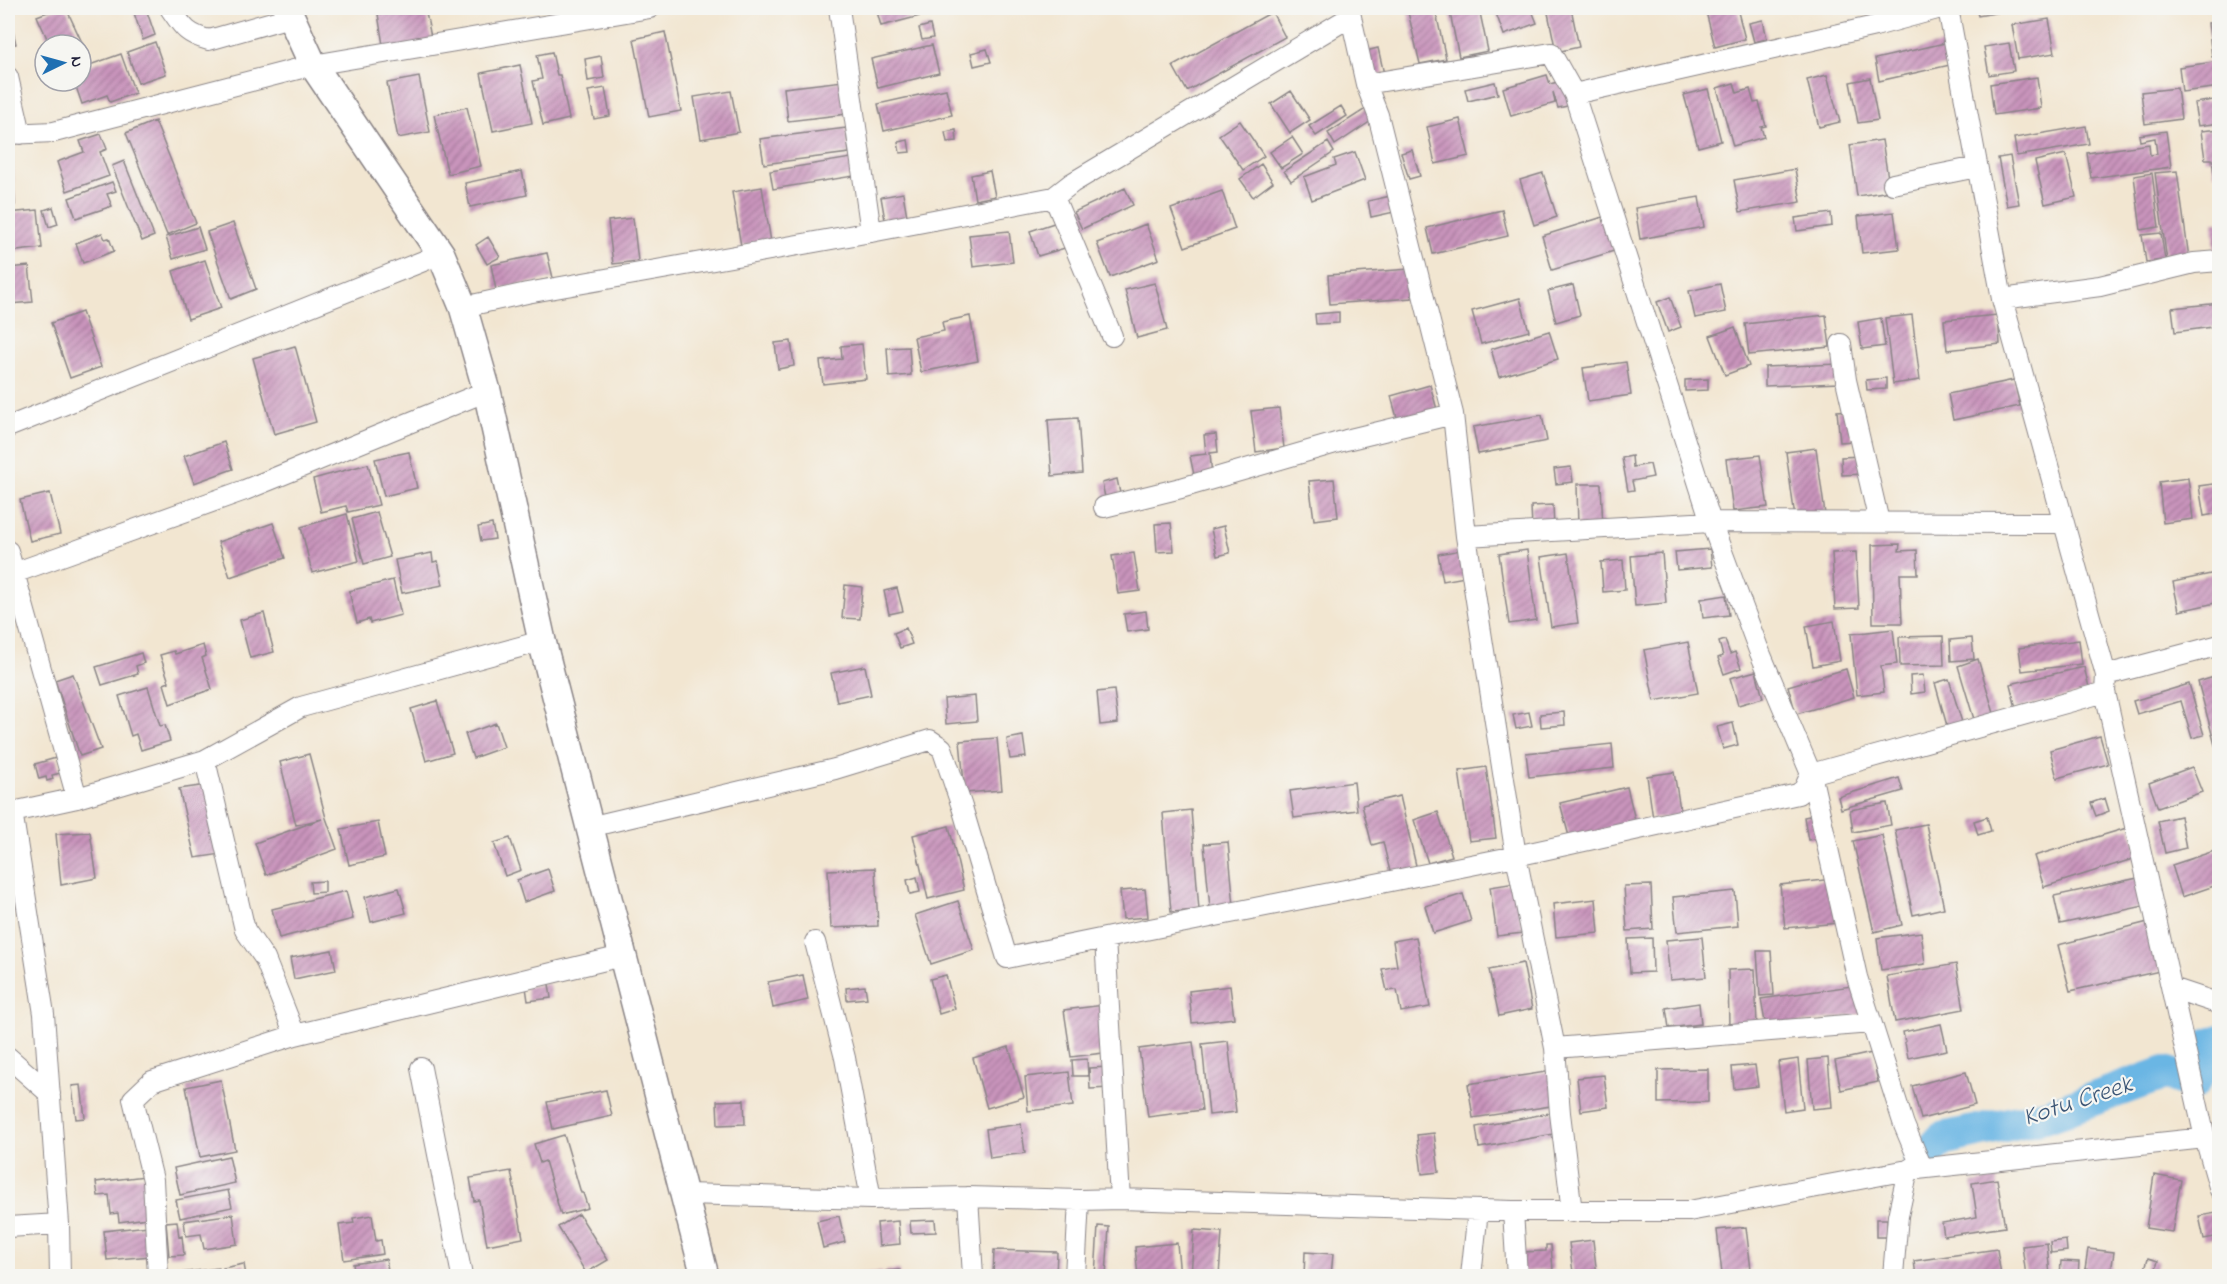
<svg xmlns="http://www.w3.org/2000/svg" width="2227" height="1284" font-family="'Indie Flower',sans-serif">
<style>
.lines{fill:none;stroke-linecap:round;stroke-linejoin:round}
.river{stroke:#6bb6e4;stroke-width:34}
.building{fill:url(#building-hatch)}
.street-casing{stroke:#8a8486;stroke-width:22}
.secondary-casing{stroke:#8a8486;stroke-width:30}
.street{stroke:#fff;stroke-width:20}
.secondary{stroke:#fff;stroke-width:27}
.labels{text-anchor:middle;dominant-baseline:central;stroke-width:4.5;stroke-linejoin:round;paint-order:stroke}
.water-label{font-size:26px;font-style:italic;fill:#3c5676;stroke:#f6f6f2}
</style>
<defs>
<pattern id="building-hatch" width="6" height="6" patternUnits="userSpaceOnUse" patternTransform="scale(1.5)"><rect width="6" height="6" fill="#c994bc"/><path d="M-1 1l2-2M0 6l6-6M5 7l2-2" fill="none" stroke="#a3789a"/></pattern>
</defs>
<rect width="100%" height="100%" fill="#f6f6f2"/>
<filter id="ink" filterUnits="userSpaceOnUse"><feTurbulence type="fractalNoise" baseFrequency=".0167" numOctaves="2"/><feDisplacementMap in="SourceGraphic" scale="12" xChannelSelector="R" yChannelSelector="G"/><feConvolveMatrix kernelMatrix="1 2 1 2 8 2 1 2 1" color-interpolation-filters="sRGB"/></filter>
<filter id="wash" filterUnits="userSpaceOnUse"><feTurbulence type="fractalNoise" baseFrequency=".008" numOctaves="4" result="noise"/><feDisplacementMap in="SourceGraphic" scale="24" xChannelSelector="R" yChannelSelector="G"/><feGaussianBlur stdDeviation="1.35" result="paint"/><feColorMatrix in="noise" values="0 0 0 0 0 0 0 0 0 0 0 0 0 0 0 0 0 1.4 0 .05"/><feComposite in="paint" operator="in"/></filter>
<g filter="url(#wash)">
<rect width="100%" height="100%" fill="#f2e6d1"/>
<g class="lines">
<path class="river" d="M1920,1163l22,-24 107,-24 116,-42 29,10 17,-38 9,-4"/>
</g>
<g id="blocks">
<path class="building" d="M58,8h8l19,41 -4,2v-6h-25l-1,-2 -5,2 -13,-29z
M416,8h9l7,34 -48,9 -6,-37z
M876,8h42l2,8 -39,10z
M1428,8h7l11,51 -26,5 -12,-52z
M1449,8h30l9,43 -29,6z
M1494,8h37l6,15 -33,12z
M1547,8h24l8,39 -23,5z
M1705,8h32l8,31 -30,8z
M1866,8h38v1l-37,7z
M1976,8h41v1l-39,7z
M146,9l9,26 -12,5 -9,-27z
M8,10l8,34 -8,2z
M1272,12l13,25 -98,54 -14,-25z
M2049,19l6,34 -37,6 -6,-34z
M1763,20l4,19 -13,3 -5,-19z
M2220,22v34l-8,1 -4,-34z
M930,25l3,13 -11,2 -3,-12z
M665,32l16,79 -32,6 -15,-78z
M155,42l11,32 -28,9 -11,-31z
M1945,43l5,22 -71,16 -4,-22z
M2009,43l5,28 -25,4 -5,-28z
M932,45l7,28 -61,15 -7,-29z
M1378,48l6,26 -13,3 -5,-26z
M987,49l4,13 -17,4 -3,-13z
M552,52l5,23h3l9,44 -26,6 -10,-44 9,-2 -5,-24z
M121,54l14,39 -25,9 -3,-7 -25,9 -8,-23h7v-13z
M601,56l3,22 -16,3 -3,-22z
M2220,61v26l-38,5 -3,-25z
M520,65l12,58 -39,8 -12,-58z
M1547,75l3,9 15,-4 7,25 -14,3 -5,-16 2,11 -44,13 -8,-28z
M1827,75l13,47 -21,5 -12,-47z
M419,77l11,55 -32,6 -11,-55z
M2037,77l4,31 -47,7 -4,-31z
M1870,78l8,42 -20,3 -8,-41z
M843,81l4,33 -59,7 -4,-33z
M1495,82l3,12 -30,7 -3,-12z
M1734,83l3,10 13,-4 4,14 5,-1 7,24 -5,1 3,10 -31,9 -16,-58z
M605,88l5,28 -16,3 -6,-28z
M2177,88l4,31 -36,5 -4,-32z
M946,89l6,26 -68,16 -6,-27z
M1708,89l13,52 -23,6 -14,-52z
M731,91l8,41 -38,7 -7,-42z
M1291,91l19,29 -20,13 -19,-29z
M2220,99v24l-22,3 -4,-23z
M1341,106l6,10 -31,20 -7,-10z
M1370,106l7,11 -42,28 -7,-12z
M467,107l14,59 -33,8 -14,-59z
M1460,119l9,37 -34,8 -8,-37z
M155,121l41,102 -29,12 -41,-102z
M1240,121l24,35 -21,14 -24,-35z
M2086,126l3,18 -72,12 -3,-18z
M846,128l3,25 -85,11 -4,-25z
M2220,129v44l-6,1 -2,-15h-7l-4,-28z
M956,130l1,11 -10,1 -2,-10z
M2166,131l5,36 -80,11 -4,-25 62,-9 1,11 7,-1 -2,-16 -15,3 -1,-6z
M101,134l6,15 -7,3 9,24 -42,15 -10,-29 27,-10 -4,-11z
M1292,137l11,17 -22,14 -11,-16z
M908,140l2,12 -10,1 -2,-11z
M1882,140l8,51 -33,5 -7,-51z
M1328,142l6,10 -43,29 -7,-10z
M12,150l3,55h-7v-54z
M1412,150l8,26 -11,3 -8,-26z
M1355,152l10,28 -53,20 -8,-23 32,-12 -2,-6z
M2066,154l10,43 -31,7 -10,-43z
M2010,156l9,48 -12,2 -9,-48z
M857,157l3,18 -87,14 -3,-18z
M124,161l30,75 -12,5 -30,-75z
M1261,164l12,18 -20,15 -13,-18z
M1795,169l6,33 -61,10 -6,-32z
M522,171l5,24 -57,12 -5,-24z
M990,171l5,25 -20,4 -4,-25z
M2177,171l12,87 -22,3 -12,-88z
M1543,173l14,44 -23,8 -14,-45z
M2152,173l7,54 -18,3 -7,-54z
M112,182l4,9 -9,3 5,12 -36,12 -7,-20z
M762,187l9,55 -30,4 -9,-54z
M1125,188l8,17 -51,24 -8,-17z
M1222,191l13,38 -50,18 -14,-38z
M903,193l5,29 -22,4 -5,-29z
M1395,195l4,16 -28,6 -3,-16z
M1699,197l5,30 -64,12 -5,-31z
M53,207l5,17 -9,3 -5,-17z
M38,210l4,38 -33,4 -1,-39z
M1502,210l6,26 -75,18 -6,-26z
M1894,212l5,37 -37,4 -4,-37z
M1831,213l1,13 -35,5 -2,-13z
M1603,217l11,34 -62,19 -10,-34z
M633,218l5,43 -25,3 -5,-43z
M1057,222l8,26 -27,8 -8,-25z
M2213,222h7v32l-5,1z
M233,223l23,66 -25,10 -24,-67z
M1146,224l13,35 -49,18 -13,-34z
M198,227l7,22 -32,10 -7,-22z
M1009,231l4,31 -40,5 -4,-32z
M102,233l3,6 4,-1 5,13 -31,12 -7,-20z
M2161,233l4,27 -19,2 -4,-27z
M488,237l12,20 -13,7 -11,-19z
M547,253l6,25 -57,12 -5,-25z
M205,260l16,48 -33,11 -15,-48z
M29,266l4,36 -24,2 -1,-36z
M1410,269l2,29 -82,6 -2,-29z
M1155,283l12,47 -30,8 -12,-48z
M1720,284l6,28 -31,6 -6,-27z
M1573,285l7,30 -24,7 -8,-31z
M1670,297l11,30 -13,5 -11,-30z
M1520,298l9,33 -48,13 -9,-33z
M2220,303v23l-45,6 -3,-24z
M82,312l19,55 -31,11 -19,-55z
M1339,312v11l-23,1 -1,-10z
M1826,315l4,32 -81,8 -4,-31z
M1912,315l8,65 -27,4 -8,-66z
M1998,315l2,29 -53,6 -3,-30z
M970,316l8,45 -57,11 -7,-35 30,-6 -2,-9z
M1881,318l4,28 -23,3 -4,-27z
M1735,327l14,39 -24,9 -15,-39z
M1549,331l9,28 -59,18 -8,-28z
M791,341l3,25 -16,3 -3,-26z
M862,344l4,35 -43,5 -3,-23 22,-2 -1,-13z
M295,346l21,76 -42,12 -21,-76z
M909,347l2,28 -22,2 -2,-29z
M1626,362l5,33 -43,6 -5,-33z
M1839,364v19l-74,3v-19z
M1886,378v11l-19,1 -1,-10z
M1708,379v11l-23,1v-11z
M2014,380l6,26 -67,14 -5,-26z
M1430,385l8,28 -39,12 -8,-29z
M1279,408l5,40 -28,4 -5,-41z
M1851,410l2,31 -13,1 -3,-31z
M1542,415l5,26 -69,13 -5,-27z
M1078,418l4,55 -30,3 -4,-56z
M1216,434l2,18 -8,1 2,24 -17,3 -5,-24 16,-2 -2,-19z
M224,442l9,27 -39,14 -10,-27z
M1816,448l9,66 -30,4 -9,-66z
M409,452l8,36 -33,8 -9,-37z
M1760,455l8,52 -35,4 -7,-52z
M1632,456l1,11 17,-3 3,13 -21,4 2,9 -6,1 -6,-33z
M1862,456l1,18 -21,1 -1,-18z
M368,464l11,41 -31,7 -2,-6 -25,6 -8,-33z
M1571,467l2,15 -17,2 -2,-15z
M2188,478l5,41 -30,4 -4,-41z
M1117,479l4,19 -15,4 -4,-19z
M1334,479l4,38 -24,3 -5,-39z
M2220,483v30l-16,3 -5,-30z
M1577,484h24l2,44 -25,1z
M50,493l10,41 -30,7 -10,-41z
M1553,505l1,23 -22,1 -1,-23z
M377,512l13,45 -26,7 -12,-45z
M347,514l12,47 -47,12 -11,-46z
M273,523l12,35 -55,19 -12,-35z
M1171,523l3,28 -17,1 -2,-28z
M492,524l3,15 -14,2 -3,-14z
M1224,526l6,27 -13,3 -6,-27z
M1900,544l-1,7 18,-1 1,24h-18l2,49h-29l-1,-78z
M1467,549l4,27 -28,5 -5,-27z
M1710,549l2,18 -35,3 -2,-18z
M1527,550l9,70 -27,4 -10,-70z
M1856,552l3,56 -24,1 -3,-56z
M432,553l1,9 5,-1 5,24 -41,8 -7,-33z
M1134,553l6,38 -22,3 -6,-38z
M1568,553l10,70 -27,4 -10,-70z
M1662,553l4,50 -31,3 -4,-50z
M1623,560l2,30 -22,2 -2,-30z
M2220,572v30l-41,9 -6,-29z
M393,580l8,35 -31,8 -1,-4 -12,4 -8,-32z
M845,585l17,2 -2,32 -18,-1z
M897,588l6,23 -14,3 -5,-23z
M1726,595l3,20 -26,3 -2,-19z
M1146,611l2,18 -21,3 -3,-18z
M264,613l10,39 -24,6 -10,-38z
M1834,621l6,40 -27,5 -7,-40z
M906,628l6,16 -12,4 -6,-15z
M1893,629l4,35 -16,2 3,26 -27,3 -6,-61z
M1943,636l1,29 -44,1 -1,-29z
M1972,638l2,21 -23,2 -1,-21z
M1725,640l5,14 5,-2 6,16 -17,6 -6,-16 5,-2 -4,-14z
M2079,640l3,24 -60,7 -3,-23z
M1688,642l10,51 -44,8 -10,-51z
M203,645l3,11 -4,2 10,31 -42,15 -6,-20 5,-2 -9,-27 14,-4 1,3z
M141,653l3,10 -8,3 2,8 -36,11 -6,-18z
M1978,659l18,61 -20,6 -18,-60z
M865,666l6,29 -34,7 -6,-29z
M2084,667l6,24 -74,17 -6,-24z
M1846,669l8,28 -58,17 -8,-28z
M1756,671l7,27 -25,7 -8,-27z
M73,674l28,75 -21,7 -25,-76z
M1923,675l2,17 -14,2 -1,-18z
M2220,675v68l-5,2 -17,-63z
M1949,679l15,50 -15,4 -14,-50z
M2189,684l15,51 -12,3 -11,-37 -44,13 -4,-13z
M148,687l12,39 5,-1 5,16 -29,9 -5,-16 -5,2 -12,-40z
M1114,690l4,33 -18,2 -3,-33z
M975,696l2,25 -31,3 -2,-25z
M437,701l16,52 -27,8 -15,-52z
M1529,712l3,14 -16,3 -3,-14z
M1564,712l1,13 -24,2 -1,-13z
M496,723l8,24 -31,11 -8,-24z
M1733,723l5,22 -15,4 -6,-22z
M1023,736l3,21 -16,2 -3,-20z
M2100,736l8,28 -51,14 -7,-28z
M997,738l5,52 -37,3 -5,-52z
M1612,744l2,24 -85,9 -3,-24z
M309,754l17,64 11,31 -71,26 -11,-32 67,-24 -26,6 -16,-63z
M56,758l5,15 -9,2 1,4 -6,2 -1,-4 -7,2 -4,-15z
M1486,767l10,71 -27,3 -10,-70z
M2192,767l10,25 -44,16 -9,-25z
M1674,772l7,43 -28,4 -6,-43z
M1899,778l4,13 -62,18 -3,-12z
M1354,782l3,28 -63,8 -4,-27z
M207,785l15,69 -27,4 -16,-69z
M1627,787l9,37 -66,16 -10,-37z
M1400,796l17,74 -26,6 -8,-34 -11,3 -10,-40z
M2105,798l4,13 -13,5 -5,-13z
M1887,803l4,22 -38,7 -3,-22z
M1191,810l8,100 -28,2 -8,-99z
M1438,812l14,44 -24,7 -14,-43z
M1819,814l4,23 -15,3 -4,-23z
M2180,816l6,32 -21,5 -7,-32z
M1987,817l4,14 -13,4 -4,-14z
M378,822l7,35 -36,8 -8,-36z
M1926,824l18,84 -31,7 -18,-85z
M949,826l15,64 -36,9 -15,-64z
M2130,827l9,30 -95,30 -10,-31z
M90,832l7,46 -36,7 -5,-51z
M1882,835l20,90 -28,7 -21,-91z
M510,838l11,32 -16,6 -11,-33z
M1228,842l6,64 -24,2 -6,-64z
M2220,849v35l-38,13 -10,-32z
M875,868l3,58 -47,2 -3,-58z
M548,869l7,22 -31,11 -7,-22z
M917,877l3,15 -10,2 -3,-14z
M2138,878l6,28 -84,18 -6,-28z
M1833,879l5,44 -53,5 -5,-43z
M325,881v11l-14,1 -1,-11z
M1515,883l8,50 -26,3 -7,-49z
M1651,885l2,44 -26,2 -3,-45z
M399,888l7,25 -35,9 -6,-25z
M1145,889l3,28 -25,2 -3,-28z
M346,891l7,28 -74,19 -7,-29z
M1735,891l3,35 -61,6 -4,-35z
M1463,894l8,27 -38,12 -8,-27z
M1596,899l3,34 -43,4 -3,-33z
M958,901l16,49 -43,14 -16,-49z
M2152,921l8,50 -90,20 -12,-46z
M1921,932l4,32 -44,6 -4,-32z
M1416,937l14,70 -29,5 -4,-22 -10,1 -5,-22 15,-3 -4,-25z
M1702,937l4,40 -36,3 -4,-40z
M1652,938l1,34 -23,1 -2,-34z
M332,950l4,20 -42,9 -4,-21z
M1757,951h14l3,44 -14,1z
M1523,963l9,46 -33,7 -10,-46z
M1956,964l8,45 -69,13 -8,-46z
M1755,969l2,58 -28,1 -1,-58z
M803,975l5,25 -35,8 -5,-26z
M946,975l9,34 -16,5 -9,-35z
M549,984l2,14 -23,3 -2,-14z
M1858,985l4,29 -96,14 -5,-29z
M865,986l2,12 -20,2 -1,-12z
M1230,986l4,32 -42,5 -3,-32z
M1699,1003l2,21 -32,4 -3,-20z
M1104,1005l7,47 -40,5 -7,-47z
M1941,1024l6,26 -39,8 -5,-26z
M1228,1041l8,71 -27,3 -7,-71z
M1193,1042l9,68 -54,7 -9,-68z
M1009,1047l15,50 -37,11 -14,-50z
M1872,1053l6,29 -37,8 -6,-29z
M1828,1058l4,49 -20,2 -4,-49z
M1087,1059l1,17h-15l-1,-16z
M1798,1059l5,49 -19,3 -6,-49z
M1755,1065l3,21 -24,3 -2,-22z
M1110,1067l1,21 -21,1 -1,-21z
M1708,1069v33l-50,1v-33z
M1552,1071l5,34 -84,13 -5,-34z
M1069,1072l4,34 -45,5 -3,-34z
M1966,1072l9,33 -54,14 -9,-33z
M1604,1075l4,32 -27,4 -4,-33z
M221,1080l14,70 -35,7 -14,-70z
M81,1085l4,33 -9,1 -4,-33z
M606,1090l6,26 -59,13 -6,-27z
M744,1100l1,24 -27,1 -1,-24z
M1555,1112l4,21 -80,15 -3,-21z
M1021,1124l4,29 -35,5 -4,-29z
M1434,1133l5,39 -17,2 -5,-39z
M564,1135l17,58h2l5,15 -27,7 -16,-54 -5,2 -6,-19z
M229,1156l6,27 -55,12 -6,-27z
M511,1171l12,67 -36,7 -8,-45 -5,1 -4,-23z
M2154,1175l27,5 -9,52 -26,-4z
M145,1176l1,12h-2l3,30 -28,4 -1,-9 -7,1 -2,-19 -11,1 -2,-14z
M1997,1179l8,48 -61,9 -2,-13 35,-6 -5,-34z
M228,1190l4,17 -52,11 -4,-18z
M2216,1213l4,23 -16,3 -5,-23z
M233,1214l4,30 -33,5 -3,-15 -15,2 -2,-15z
M579,1214l29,46 -22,13 -28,-46z
M372,1215l4,26 5,-1 2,14 -39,6 -5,-35 15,-2 -1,-5z
M839,1216l6,26 -22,6 -6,-27z
M1876,1219h11v18h-11z
M935,1220l1,12 -25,1 -1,-12z
M177,1221l2,16 3,-1 2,19 -15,1 -3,-34z
M898,1221l2,23 -21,2 -2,-23z
M148,1226l3,30 -44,4 -3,-29z
M1098,1226l11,1 -3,49h-11z
M1746,1227l5,43 -29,4 -5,-44z
M1194,1230l28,2 -3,44h-28z
M1593,1240l4,36h-51l27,-4 -4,-29z
M2066,1240l1,11 -16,2 -1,-11z
M1177,1243l3,33h-42l-3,-29z
M2047,1243l3,33h-24l-4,-30z
M1546,1245h5l2,25 -31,2 -1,-20 25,-1z
M1997,1249l4,27h-85l-2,-15z
M2088,1249l26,3 -3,20 -26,-3z
M994,1250l63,2 -1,24h-63z
M1305,1252l28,2 -2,22h-27z
M2148,1258l10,3 -4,15h-11z
M386,1259l3,17h-16l-1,-2 -17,2 -2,-12z
M2061,1261l18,1 -1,14h-18z
M244,1264l2,12h-21l-2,-8z
M218,1268l1,8h-46v-2z
M900,1270v6h-14v-5z
M882,1272v4h-33v-2z"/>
</g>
</g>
<g filter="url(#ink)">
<use href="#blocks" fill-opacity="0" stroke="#8a8486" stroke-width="1.5"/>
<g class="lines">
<g class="street-casing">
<path id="street" d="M170,8c13,19 16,26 39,32l81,-23
M839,8l32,224
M1349,8l17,76 12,31 75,299 13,122 50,320 39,192 5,65 12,99
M1948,8l54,291 104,376 -1,17 100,446 15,52
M8,77l13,57
M1366,84l185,-31 23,41 137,428 47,126 53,126 46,203 47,148 16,38 -12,7 -10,46 -5,60
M1574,94l301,-68 66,-18
M8,134l46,-2 259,-67 337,-57
M1893,184l84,-17
M1054,197l58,139
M2002,299l98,-13 94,-23 26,-2
M463,307l64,-14 344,-61 183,-35 18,-14 278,-166
M1841,344l5,36 33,142
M8,427l433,-173
M1104,507l77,-19 165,-48 107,-26
M1466,536l245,-14 353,1
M8,551l69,247
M14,573l231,-83 242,-99
M2106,675l114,-30
M205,760l40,170 20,29 30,76
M12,811l32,203 15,210 1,52
M8,813l69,-15 128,-38 96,-53 241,-66
M589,827l246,-58 95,-29 12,8 20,59 45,151 98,-20
M815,942l30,116 26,141
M2172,988l48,16
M1555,1048l316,-25
M8,1057l42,37
M421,1068l41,208
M684,1194l187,5 97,-2 111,3 41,-1 393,12h176l219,-41 297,-32
M968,1197l5,79
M1120,1199l-15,-261 411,-82 282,-62 6,-5 7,-15 294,-82
M1513,1211l4,65
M8,1227l51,-3
M158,1276l-5,-96 -20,-81 19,-18 143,-46 327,-79
M1075,1276l4,-76
M1471,1276l7,-66"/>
</g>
<g class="secondary-casing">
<path id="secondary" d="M287,8l26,57 128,189 22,53 24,84 55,250 163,635"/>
</g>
<use href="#street" class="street"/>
<use href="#secondary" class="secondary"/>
</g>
</g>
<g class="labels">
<g class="water-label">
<text transform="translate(2078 1102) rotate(-18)">Kotu Creek</text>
</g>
</g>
<rect width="2227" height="1284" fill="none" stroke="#f6f6f2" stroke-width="30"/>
<g transform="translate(63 63) rotate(85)"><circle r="28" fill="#f6f6f2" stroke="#a1a1a9" stroke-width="1.5"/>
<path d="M0-4.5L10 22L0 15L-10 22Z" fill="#1f6fb2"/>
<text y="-9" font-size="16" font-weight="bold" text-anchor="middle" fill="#22223b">N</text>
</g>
</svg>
